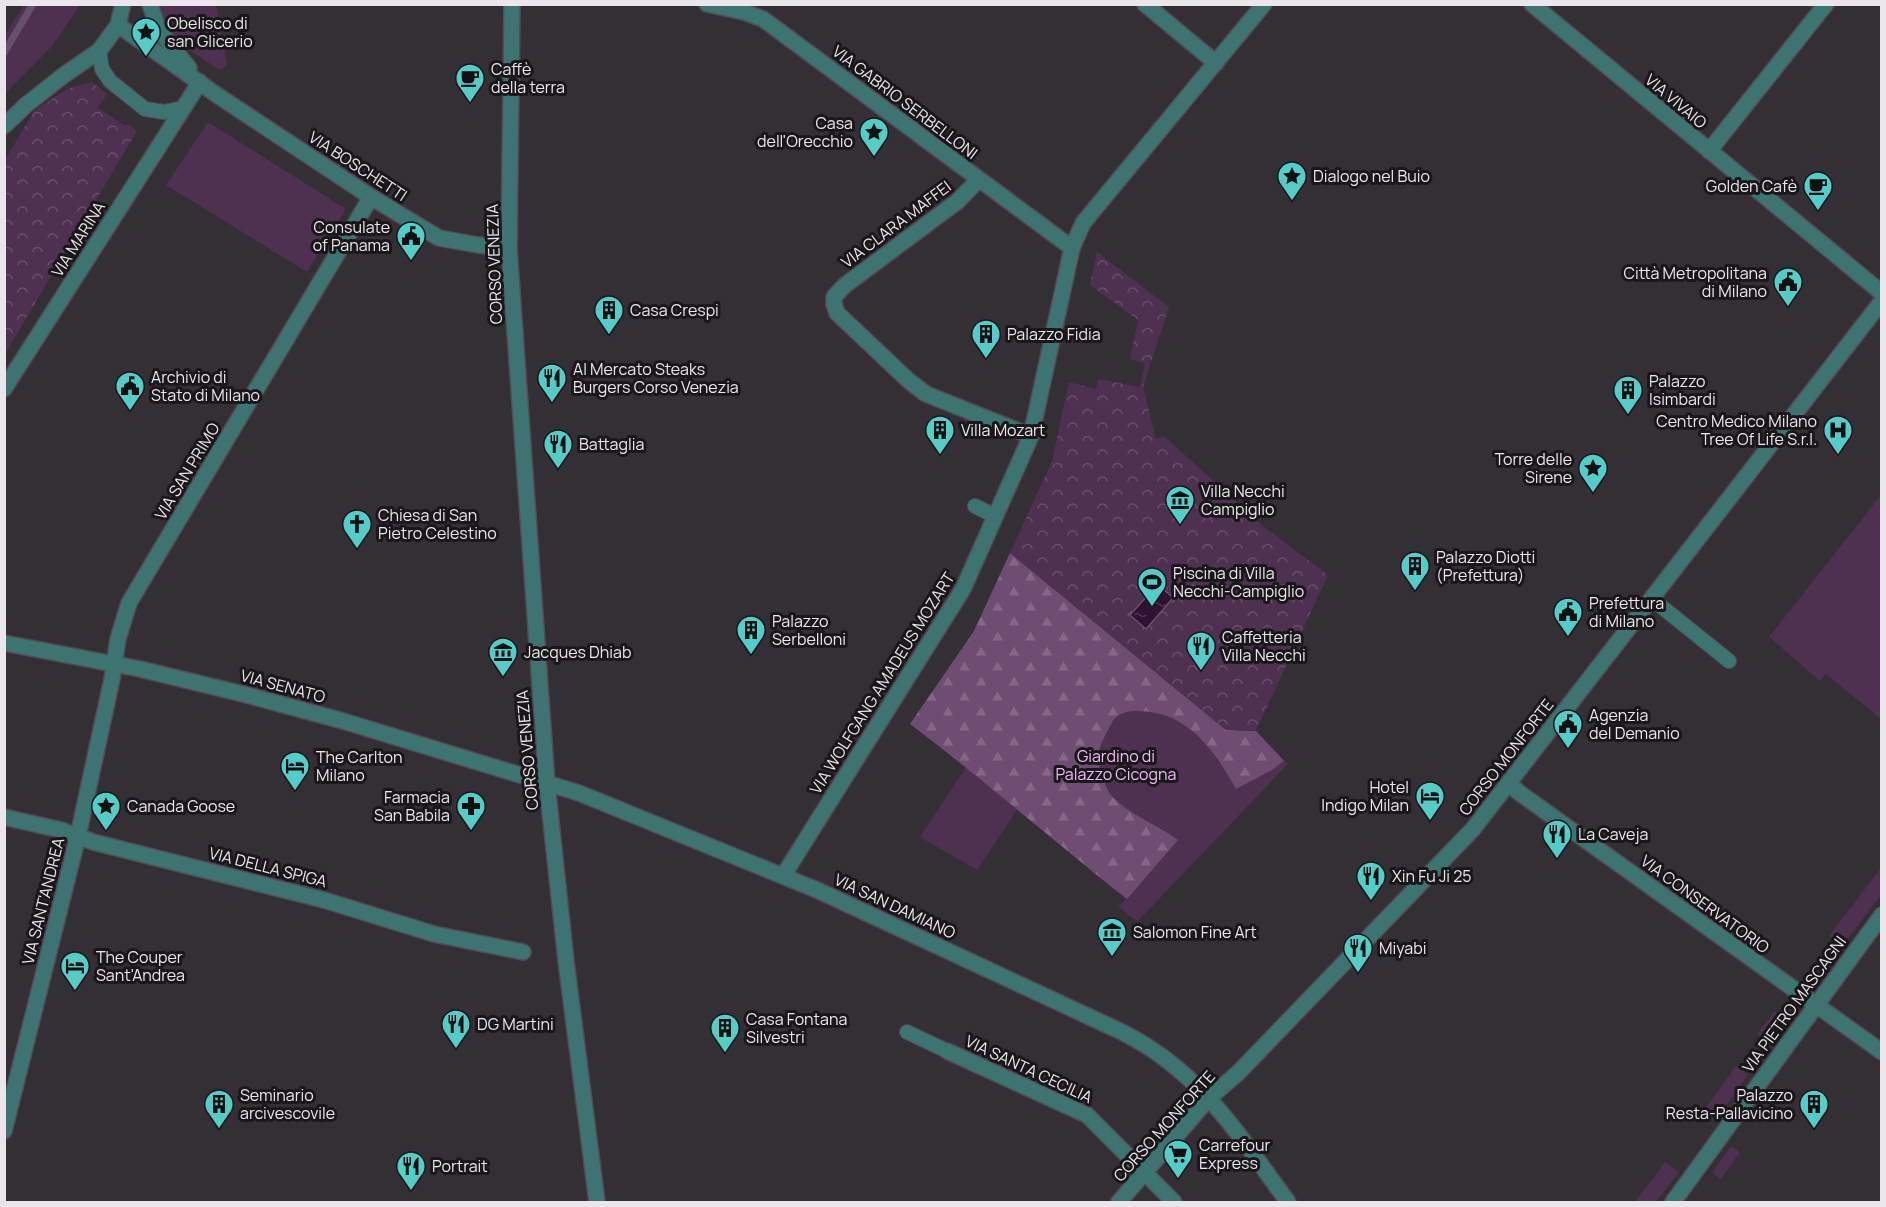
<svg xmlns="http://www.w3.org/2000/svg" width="1886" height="1207" font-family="Manrope,sans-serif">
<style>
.green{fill:#4e3051}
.forest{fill:url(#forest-firs)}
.park{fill:url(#park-crowns)}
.water{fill:url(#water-ripples);stroke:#67516a;stroke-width:1.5}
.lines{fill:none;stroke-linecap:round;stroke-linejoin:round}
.stream{stroke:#67516a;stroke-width:7}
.service-casing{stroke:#514b52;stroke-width:16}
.pedestrian-casing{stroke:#514b52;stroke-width:18}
.minor-casing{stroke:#514b52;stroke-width:18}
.tertiary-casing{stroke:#514b52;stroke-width:18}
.service{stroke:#3d7472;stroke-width:14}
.pedestrian{stroke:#3d7472;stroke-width:15}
.minor{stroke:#3d7472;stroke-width:15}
.tertiary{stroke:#3d7472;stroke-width:15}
.labels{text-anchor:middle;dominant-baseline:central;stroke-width:6;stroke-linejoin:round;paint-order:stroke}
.poi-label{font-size:16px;fill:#eae6eb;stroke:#1a171b;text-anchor:start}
.street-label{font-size:16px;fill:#eae6eb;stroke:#1a171b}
.park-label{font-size:16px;fill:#f1bbf8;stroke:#1a171b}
</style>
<defs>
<pattern id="forest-firs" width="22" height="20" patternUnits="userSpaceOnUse" patternTransform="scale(1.5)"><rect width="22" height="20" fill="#6f4d73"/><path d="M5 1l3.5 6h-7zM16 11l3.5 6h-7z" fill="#846787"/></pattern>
<pattern id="park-crowns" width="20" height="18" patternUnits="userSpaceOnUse" patternTransform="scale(1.5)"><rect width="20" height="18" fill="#4e3051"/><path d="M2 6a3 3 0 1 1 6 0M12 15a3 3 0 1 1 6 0" fill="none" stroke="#684e6a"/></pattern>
<pattern id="water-ripples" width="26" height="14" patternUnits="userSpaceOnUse" patternTransform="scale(1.5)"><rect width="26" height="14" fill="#2f1133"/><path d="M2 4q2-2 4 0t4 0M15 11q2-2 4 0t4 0" fill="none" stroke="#4d3451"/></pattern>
</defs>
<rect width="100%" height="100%" fill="#342e35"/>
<path class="green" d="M24,5h55l-1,3 -26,38 -47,48 -1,-58z
M159,5h57l11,60 -7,5 -48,-31 -9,-10z
M208,122l138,87 -39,63 -141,-87z
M1881,495v224l-55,-45 -6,7 -51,-44z
M1010,553l216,177 30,1 32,33 -150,157 -6,-3 -14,-12 8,-7 -109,-89 -40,60 -57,-33 46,-70 -56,-43 64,-93z
M1881,868v27l-39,51 -13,-10z
M1775,1011l11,8v6l-15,20 -14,-11z
M1736,1066l12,9 -31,43 -12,-9z
M1731,1146l9,6 -19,27 -9,-6z
M1665,1162l14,10 -23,30h-21z"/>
<path class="forest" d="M1010,553l216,177 30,1 28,30 -14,10 -34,18c-15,-27 -34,-57 -64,-71 -14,-6 -44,-12 -57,0 -3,3 -5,9 -7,12 -10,19 -14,27 -5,47 2,6 4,13 7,17 18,21 47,30 68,46l-51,59c-73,-58 -143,-119 -217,-175l64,-93z"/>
<path class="park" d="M92,82l15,12 -9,14 26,17h5l8,6 -132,223v-194l29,-49 33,-22z
M1097,252l72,55 -26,80 13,52 8,-3 99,90 65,49 -72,156 -30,-1 -216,-177 42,-92 17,-79 27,7 2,-10 42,8 5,-24 -15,-4 8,-39 -48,-35z"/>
<path class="water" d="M1158,584l15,14 -27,31 -16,-14z"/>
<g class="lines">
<path class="stream" d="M4,53l29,-49"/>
<g class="service-casing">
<path id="service" d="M99,51l3,18 8,12 35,28 19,3 19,-4
M975,506l20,10
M1652,599l77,62
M907,1032l40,19"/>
</g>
<g class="pedestrian-casing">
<path id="pedestrian" d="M4,817l57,13 32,12 231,58 110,34 89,18"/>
</g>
<g class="minor-casing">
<path id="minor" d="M150,4l8,25 31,39
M707,4l37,8 19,7 309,229
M1145,4l71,59
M1532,4l350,289
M118,25l99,70 154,102 68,41 39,7 31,3
M4,126l22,-21 38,-30 35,-24 19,-26 5,-21
M1709,151l117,-147
M979,179l-21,22 -114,85 -10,11v7l3,9 72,68 17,13 105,42
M4,389l196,-307
M547,784l19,177 31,241
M1509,784l12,10 361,258
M783,876l180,-287 68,-153 41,-188 11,-25 181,-219
M947,1051l140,64 87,87
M4,1131l74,-295 34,-157 6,-40 11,-36 242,-406
M1119,1202l90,-104"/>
</g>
<g class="tertiary-casing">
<path id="tertiary" d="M512,4l-3,244 38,536
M4,643l136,26 107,26 96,26 236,72 238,97 305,142c79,40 115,101 166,170
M1209,1098l29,-25 235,-244 409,-528
M1673,1202l209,-287"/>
</g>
<use href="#service" class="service"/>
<use href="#pedestrian" class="pedestrian"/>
<use href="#minor" class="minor"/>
<use href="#tertiary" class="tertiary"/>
</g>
<defs>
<g id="sight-pin" transform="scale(1.5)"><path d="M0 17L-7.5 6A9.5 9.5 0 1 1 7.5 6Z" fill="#54cdc8" stroke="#1a171b"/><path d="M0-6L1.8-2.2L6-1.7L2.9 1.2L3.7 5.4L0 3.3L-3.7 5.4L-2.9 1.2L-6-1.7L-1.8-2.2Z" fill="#111"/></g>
<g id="cafe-pin" transform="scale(1.5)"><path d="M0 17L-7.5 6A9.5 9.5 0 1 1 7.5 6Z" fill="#54cdc8" stroke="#1a171b"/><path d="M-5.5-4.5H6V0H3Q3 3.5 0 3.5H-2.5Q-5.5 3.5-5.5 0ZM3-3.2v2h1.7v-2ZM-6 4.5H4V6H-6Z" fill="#111"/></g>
<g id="civic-pin" transform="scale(1.5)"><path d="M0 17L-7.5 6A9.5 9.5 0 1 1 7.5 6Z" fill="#54cdc8" stroke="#1a171b"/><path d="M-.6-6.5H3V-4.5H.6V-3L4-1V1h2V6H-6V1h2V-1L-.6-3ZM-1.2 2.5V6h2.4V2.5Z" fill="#111"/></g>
<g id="building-pin" transform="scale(1.5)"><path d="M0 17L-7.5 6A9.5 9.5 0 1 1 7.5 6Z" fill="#54cdc8" stroke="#1a171b"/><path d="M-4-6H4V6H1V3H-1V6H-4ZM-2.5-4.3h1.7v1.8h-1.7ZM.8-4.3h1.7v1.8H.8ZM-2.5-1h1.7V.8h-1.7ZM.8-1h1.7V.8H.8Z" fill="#111"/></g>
<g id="restaurant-pin" transform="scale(1.5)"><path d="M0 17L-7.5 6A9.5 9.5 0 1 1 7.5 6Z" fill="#54cdc8" stroke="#1a171b"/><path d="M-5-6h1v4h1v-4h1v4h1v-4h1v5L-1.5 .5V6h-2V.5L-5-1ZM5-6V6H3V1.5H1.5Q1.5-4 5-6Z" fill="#111"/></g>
<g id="hospital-pin" transform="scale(1.5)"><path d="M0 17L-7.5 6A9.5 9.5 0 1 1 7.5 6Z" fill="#54cdc8" stroke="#1a171b"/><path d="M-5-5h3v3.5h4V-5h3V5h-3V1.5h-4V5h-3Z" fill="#111"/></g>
<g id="museum-pin" transform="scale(1.5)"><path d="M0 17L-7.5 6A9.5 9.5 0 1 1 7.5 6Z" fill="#54cdc8" stroke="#1a171b"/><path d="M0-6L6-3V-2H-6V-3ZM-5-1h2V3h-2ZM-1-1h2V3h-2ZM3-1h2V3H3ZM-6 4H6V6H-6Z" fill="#111"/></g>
<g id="church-pin" transform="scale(1.5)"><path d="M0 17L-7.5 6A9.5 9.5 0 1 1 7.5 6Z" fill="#54cdc8" stroke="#1a171b"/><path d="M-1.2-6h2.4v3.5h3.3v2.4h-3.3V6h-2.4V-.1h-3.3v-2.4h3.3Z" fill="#111"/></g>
<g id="stadium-pin" transform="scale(1.5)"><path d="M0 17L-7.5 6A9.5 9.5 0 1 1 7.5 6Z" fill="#54cdc8" stroke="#1a171b"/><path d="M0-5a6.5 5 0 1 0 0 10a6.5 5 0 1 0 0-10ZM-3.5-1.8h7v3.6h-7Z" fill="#111"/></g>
<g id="hotel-pin" transform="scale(1.5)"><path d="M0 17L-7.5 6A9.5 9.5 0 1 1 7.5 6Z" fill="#54cdc8" stroke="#1a171b"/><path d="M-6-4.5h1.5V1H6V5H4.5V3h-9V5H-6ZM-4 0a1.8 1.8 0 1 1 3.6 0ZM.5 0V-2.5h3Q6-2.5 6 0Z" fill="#111"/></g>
<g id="pharmacy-pin" transform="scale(1.5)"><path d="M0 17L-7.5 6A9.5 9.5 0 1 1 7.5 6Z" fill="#54cdc8" stroke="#1a171b"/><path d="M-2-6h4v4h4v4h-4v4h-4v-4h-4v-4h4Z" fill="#111"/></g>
<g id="supermarket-pin" transform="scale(1.5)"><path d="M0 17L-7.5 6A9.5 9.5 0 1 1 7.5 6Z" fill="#54cdc8" stroke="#1a171b"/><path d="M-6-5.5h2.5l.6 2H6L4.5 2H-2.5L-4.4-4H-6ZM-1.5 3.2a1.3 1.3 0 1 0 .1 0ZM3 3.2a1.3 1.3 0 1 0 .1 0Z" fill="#111"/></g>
</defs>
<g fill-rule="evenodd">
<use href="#sight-pin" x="146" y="32"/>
<use href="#cafe-pin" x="470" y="78"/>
<use href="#sight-pin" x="874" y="132"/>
<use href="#sight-pin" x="1292" y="176"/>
<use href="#cafe-pin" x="1818" y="186"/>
<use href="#civic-pin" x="411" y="236"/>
<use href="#civic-pin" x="1788" y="282"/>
<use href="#building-pin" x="609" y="310"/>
<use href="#building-pin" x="986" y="334"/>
<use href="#restaurant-pin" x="552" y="378"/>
<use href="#civic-pin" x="130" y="386"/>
<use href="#building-pin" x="1628" y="390"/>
<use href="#building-pin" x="940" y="430"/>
<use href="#hospital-pin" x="1838" y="430"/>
<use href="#restaurant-pin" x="558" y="444"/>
<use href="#sight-pin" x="1593" y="468"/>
<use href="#museum-pin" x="1180" y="500"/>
<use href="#church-pin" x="357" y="524"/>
<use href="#building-pin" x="1415" y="566"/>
<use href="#stadium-pin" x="1152" y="582"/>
<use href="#civic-pin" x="1568" y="612"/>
<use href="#building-pin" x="751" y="630"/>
<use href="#restaurant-pin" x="1201" y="646"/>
<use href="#museum-pin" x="503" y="652"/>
<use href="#civic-pin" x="1568" y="724"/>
<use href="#hotel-pin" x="295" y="766"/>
<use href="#hotel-pin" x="1430" y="796"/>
<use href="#sight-pin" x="106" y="806"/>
<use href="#pharmacy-pin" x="471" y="806"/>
<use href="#restaurant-pin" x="1557" y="834"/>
<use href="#restaurant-pin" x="1371" y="876"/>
<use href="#museum-pin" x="1112" y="932"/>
<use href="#restaurant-pin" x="1358" y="948"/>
<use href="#hotel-pin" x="75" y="966"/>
<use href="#restaurant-pin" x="456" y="1024"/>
<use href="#building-pin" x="725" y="1028"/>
<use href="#building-pin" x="219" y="1104"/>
<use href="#building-pin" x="1814" y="1104"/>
<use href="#supermarket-pin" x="1178" y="1154"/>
<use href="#restaurant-pin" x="411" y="1166"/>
</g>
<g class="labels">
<g class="poi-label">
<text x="167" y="23">Obelisco di<tspan x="167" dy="18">san Glicerio</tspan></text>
<text x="491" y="69">Caffè<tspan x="491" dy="18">della terra</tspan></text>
<text x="853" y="123" text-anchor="end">Casa<tspan x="853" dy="18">dell'Orecchio</tspan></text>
<text x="1313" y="176">Dialogo nel Buio</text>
<text x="1797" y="186" text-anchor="end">Golden Cafè</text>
<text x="390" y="227" text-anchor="end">Consulate<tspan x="390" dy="18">of Panama</tspan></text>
<text x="1767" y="273" text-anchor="end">Città Metropolitana<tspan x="1767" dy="18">di Milano</tspan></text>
<text x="630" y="310">Casa Crespi</text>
<text x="1007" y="334">Palazzo Fidia</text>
<text x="573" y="369">Al Mercato Steaks<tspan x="573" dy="18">Burgers Corso Venezia</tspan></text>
<text x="151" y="377">Archivio di<tspan x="151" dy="18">Stato di Milano</tspan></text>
<text x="1649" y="381">Palazzo<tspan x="1649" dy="18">Isimbardi</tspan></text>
<text x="1817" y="421" text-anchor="end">Centro Medico Milano<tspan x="1817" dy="18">Tree Of Life S.r.l.</tspan></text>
<text x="961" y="430">Villa Mozart</text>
<text x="579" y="444">Battaglia</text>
<text x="1572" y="459" text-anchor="end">Torre delle<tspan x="1572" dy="18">Sirene</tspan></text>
<text x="1201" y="491">Villa Necchi<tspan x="1201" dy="18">Campiglio</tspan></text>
<text x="378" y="515">Chiesa di San<tspan x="378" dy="18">Pietro Celestino</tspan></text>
<text x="1436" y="557">Palazzo Diotti<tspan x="1436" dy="18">(Prefettura)</tspan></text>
<text x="1173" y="573">Piscina di Villa<tspan x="1173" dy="18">Necchi-Campiglio</tspan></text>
<text x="1589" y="603">Prefettura<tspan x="1589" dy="18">di Milano</tspan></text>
<text x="772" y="621">Palazzo<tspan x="772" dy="18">Serbelloni</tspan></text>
<text x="1222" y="637">Caffetteria<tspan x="1222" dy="18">Villa Necchi</tspan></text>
<text x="524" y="652">Jacques Dhiab</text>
<text x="1589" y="715">Agenzia<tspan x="1589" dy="18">del Demanio</tspan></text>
<text x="316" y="757">The Carlton<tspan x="316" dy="18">Milano</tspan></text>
<text x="1409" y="787" text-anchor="end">Hotel<tspan x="1409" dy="18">Indigo Milan</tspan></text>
<text x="450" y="797" text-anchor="end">Farmacia<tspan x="450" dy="18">San Babila</tspan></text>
<text x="127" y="806">Canada Goose</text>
<text x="1578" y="834">La Caveja</text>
<text x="1392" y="876">Xin Fu Ji 25</text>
<text x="1133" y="932">Salomon Fine Art</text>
<text x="1379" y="948">Miyabi</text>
<text x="96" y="957">The Couper<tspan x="96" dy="18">Sant'Andrea</tspan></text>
<text x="746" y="1019">Casa Fontana<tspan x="746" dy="18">Silvestri</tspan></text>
<text x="477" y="1024">DG Martini</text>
<text x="240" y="1095">Seminario<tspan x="240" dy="18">arcivescovile</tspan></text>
<text x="1793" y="1095" text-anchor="end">Palazzo<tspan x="1793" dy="18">Resta-Pallavicino</tspan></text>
<text x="1199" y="1145">Carrefour<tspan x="1199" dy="18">Express</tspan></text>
<text x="432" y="1166">Portrait</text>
</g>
<g class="street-label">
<text transform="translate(1676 101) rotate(40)">VIA VIVAIO</text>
<text transform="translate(905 102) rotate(37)">VIA GABRIO SERBELLONI</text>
<text transform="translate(358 166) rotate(33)">VIA BOSCHETTI</text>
<text transform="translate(896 224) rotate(-37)">VIA CLARA MAFFEI</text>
<text transform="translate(78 239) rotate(-58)">VIA MARINA</text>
<text transform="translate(494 264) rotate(-92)">CORSO VENEZIA</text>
<text transform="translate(187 471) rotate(-59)">VIA SAN PRIMO</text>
<text transform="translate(882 683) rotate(-58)">VIA WOLFGANG AMADEUS MOZART</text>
<text transform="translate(283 686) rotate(15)">VIA SENATO</text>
<text transform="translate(527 750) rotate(-95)">CORSO VENEZIA</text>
<text transform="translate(1506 757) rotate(-52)">CORSO MONFORTE</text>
<text transform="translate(268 867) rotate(14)">VIA DELLA SPIGA</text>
<text transform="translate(43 901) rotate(-76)">VIA SANT'ANDREA</text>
<text transform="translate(1705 904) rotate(36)">VIA CONSERVATORIO</text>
<text transform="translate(895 906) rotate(25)">VIA SAN DAMIANO</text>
<text transform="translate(1794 1004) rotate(-54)">VIA PIETRO MASCAGNI</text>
<text transform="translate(1029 1069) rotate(25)">VIA SANTA CECILIA</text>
<text transform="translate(1164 1126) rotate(-48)">CORSO MONFORTE</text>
</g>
<g class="park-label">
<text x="1116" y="756">Giardino di<tspan x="1116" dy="18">Palazzo Cicogna</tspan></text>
</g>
</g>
<rect width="1886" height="1207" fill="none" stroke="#eae6eb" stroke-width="12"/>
</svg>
